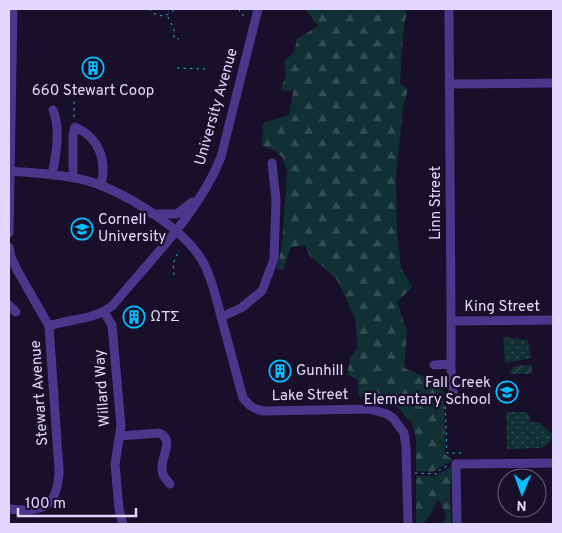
<svg xmlns="http://www.w3.org/2000/svg" width="562" height="533" font-family="Overpass,sans-serif">
<style>
.grass{fill:url(#grass-dots)}
.forest{fill:url(#forest-firs)}
.garden{fill:url(#garden-furrows)}
.lines{fill:none;stroke-linecap:round;stroke-linejoin:round}
.path{stroke:#29b3c2;stroke-width:1;stroke-dasharray:2.5 4;stroke-linecap:butt}
.minor{stroke:#48378b;stroke-width:9}
.labels{text-anchor:middle;dominant-baseline:central;stroke-width:5;stroke-linejoin:round;paint-order:stroke}
.poi-label{font-size:15px;fill:#e2d8ff;stroke:#180f2a;text-anchor:start}
.street-label{font-size:15px;fill:#e2d8ff;stroke:#180f2a}
</style>
<defs>
<pattern id="grass-dots" width="8" height="8" patternUnits="userSpaceOnUse" patternTransform="scale(1.25)"><rect width="8" height="8" fill="#113034"/><path d="M2 2h.1M6 6h.1" fill="none" stroke="#334d52" stroke-width="1.8" stroke-linecap="round"/></pattern>
<pattern id="forest-firs" width="22" height="20" patternUnits="userSpaceOnUse" patternTransform="scale(1.25)"><rect width="22" height="20" fill="#113034"/><path d="M5 1l3.5 6h-7zM16 11l3.5 6h-7z" fill="#334d52"/></pattern>
<pattern id="garden-furrows" width="10" height="10" patternUnits="userSpaceOnUse" patternTransform="scale(1.25)"><rect width="10" height="10" fill="#113034"/><path d="M-1 1l2-2M0 10L10 0M9 11l2-2" fill="none" stroke="#334d52"/></pattern>
</defs>
<rect width="100%" height="100%" fill="#180f2a"/>
<path class="grass" d="M503,337l25,3 3,18 -26,5z
M508,412h18l4,4v6h9l13,12v5l-10,9 -35,1 -1,-35z"/>
<path class="forest" d="M305,9h102l-4,26 -3,48 8,6 -5,19 -7,67 1,58 4,35 11,19 -15,15 10,29 -3,37 19,8 21,16 1,62 8,6 -21,12 -16,-1v-32l-4,-16 -13,-14 -15,-9 -25,-3 -1,-17 -10,-5 1,-16 9,-11 -3,-30 -19,-40 -27,-23 -4,-10 -14,2 -8,23 -6,-1 5,-24 5,-73 -5,-15 -8,-7 -12,-4 1,-23 26,-8 4,-24 -12,-1 5,-16 -2,-13 10,-8 3,-14 21,-13z
M452,466l-2,26 1,32h-7l2,-10 -8,-15 -8,16 -7,9h-7v-48h19z"/>
<path class="garden" d="M532,365v9h-23c3,-11 13,-8 23,-9z"/>
<g class="lines">
<path class="path" d="M149,9c9,10 18,8 26,0
M239,9l1,4 6,4
M168,17l6,12v9l5,1
M177,68l28,1
M74,82v36
M174,275l-1,-11 6,-14
M445,400l2,53h15
M415,473l21,1v-2l11,-6"/>
<path class="minor" d="M449,9l2,312v48l3,28
M449,84l104,-1
M9,171c24,2 48,3 71,8 39,8 108,51 125,87 9,19 13,39 18,58 7,25 13,49 20,74 6,7 10,11 20,13l107,-2 17,5 6,4 11,15 2,14 2,77
M52,175c4,-20 9,-46 1,-65
M73,178v-42l2,-9c25,11 32,34 26,58
M152,214h25l15,-12
M9,233l4,-224
M9,247l2,10 6,13 32,56 10,144c-1,37 -16,43 -50,39
M9,305l7,7
M104,312l8,13 9,101 -6,38 4,45 4,15
M221,317l20,-9 21,-17 12,-32 2,-59 -4,-37
M451,321l102,-1
M49,326c23,-8 44,-5 64,-21 37,-45 86,-92 108,-148l37,-148
M434,365l17,-1
M120,436l39,-3c18,7 -2,28 4,41 1,4 5,7 7,10
M457,524l-1,-60 97,-1"/>
</g>
<defs>
<g id="building-ring" transform="scale(1.125)"><circle r="9.5" fill="#180f2a" stroke="#04bfff" stroke-width="1.5"/><path d="M-4-6H4V6H1V3H-1V6H-4ZM-2.5-4.3h1.7v1.8h-1.7ZM.8-4.3h1.7v1.8H.8ZM-2.5-1h1.7V.8h-1.7ZM.8-1h1.7V.8H.8Z" fill="#04bfff"/></g>
<g id="university-ring" transform="scale(1.125)"><circle r="9.5" fill="#180f2a" stroke="#04bfff" stroke-width="1.5"/><path d="M0-5L7-2L0 1L-7-2ZM-4 1L0 2.5L4 1V4Q0 6-4 4Z" fill="#04bfff"/></g>
<g id="school-ring" transform="scale(1.125)"><circle r="9.5" fill="#180f2a" stroke="#04bfff" stroke-width="1.5"/><path d="M0-5L7-2L0 1L-7-2ZM-4 1L0 2.5L4 1V4Q0 6-4 4Z" fill="#04bfff"/></g>
</defs>
<g fill-rule="evenodd">
<use href="#building-ring" x="93" y="68"/>
<use href="#university-ring" x="82" y="229"/>
<use href="#building-ring" x="134" y="317"/>
<use href="#building-ring" x="280" y="371"/>
<use href="#school-ring" x="507" y="392"/>
</g>
<g class="labels">
<g class="poi-label">
<text x="93" y="91" text-anchor="middle">660 Stewart Coop</text>
<text x="98" y="220">Cornell<tspan x="98" dy="17">University</tspan></text>
<text x="150" y="317">ΩΤΣ</text>
<text x="296" y="371">Gunhill</text>
<text x="491" y="383" text-anchor="end">Fall Creek<tspan x="491" dy="17">Elementary School</tspan></text>
</g>
<g class="street-label">
<text transform="translate(217 107) rotate(-74)">University Avenue</text>
<text transform="translate(436 203) rotate(-90)">Linn Street</text>
<text x="502" y="307">King Street</text>
<text transform="translate(103 388) rotate(-94)">Willard Way</text>
<text transform="translate(40 393) rotate(-94)">Stewart Avenue</text>
<text transform="translate(310 396) rotate(-1)">Lake Street</text>
</g>
</g>
<rect width="562" height="533" fill="none" stroke="#e2d8ff" stroke-width="20"/>
<g transform="translate(522 493) rotate(182)"><circle r="24" fill="#180f2a" stroke="#695f7f"/>
<path d="M0-4L9 19L0 12L-9 19Z" fill="#04bfff"/>
<text y="-8" font-size="14" font-weight="bold" text-anchor="middle" fill="#e2d8ff">N</text>
</g>
<path d="M18 508v8h118v-8" fill="none" stroke="#e2d8ff" stroke-width="2.5"/>
<text x="25" y="508" font-size="15" fill="#e2d8ff" stroke="#180f2a" stroke-width="4" paint-order="stroke">100 m</text>
</svg>
